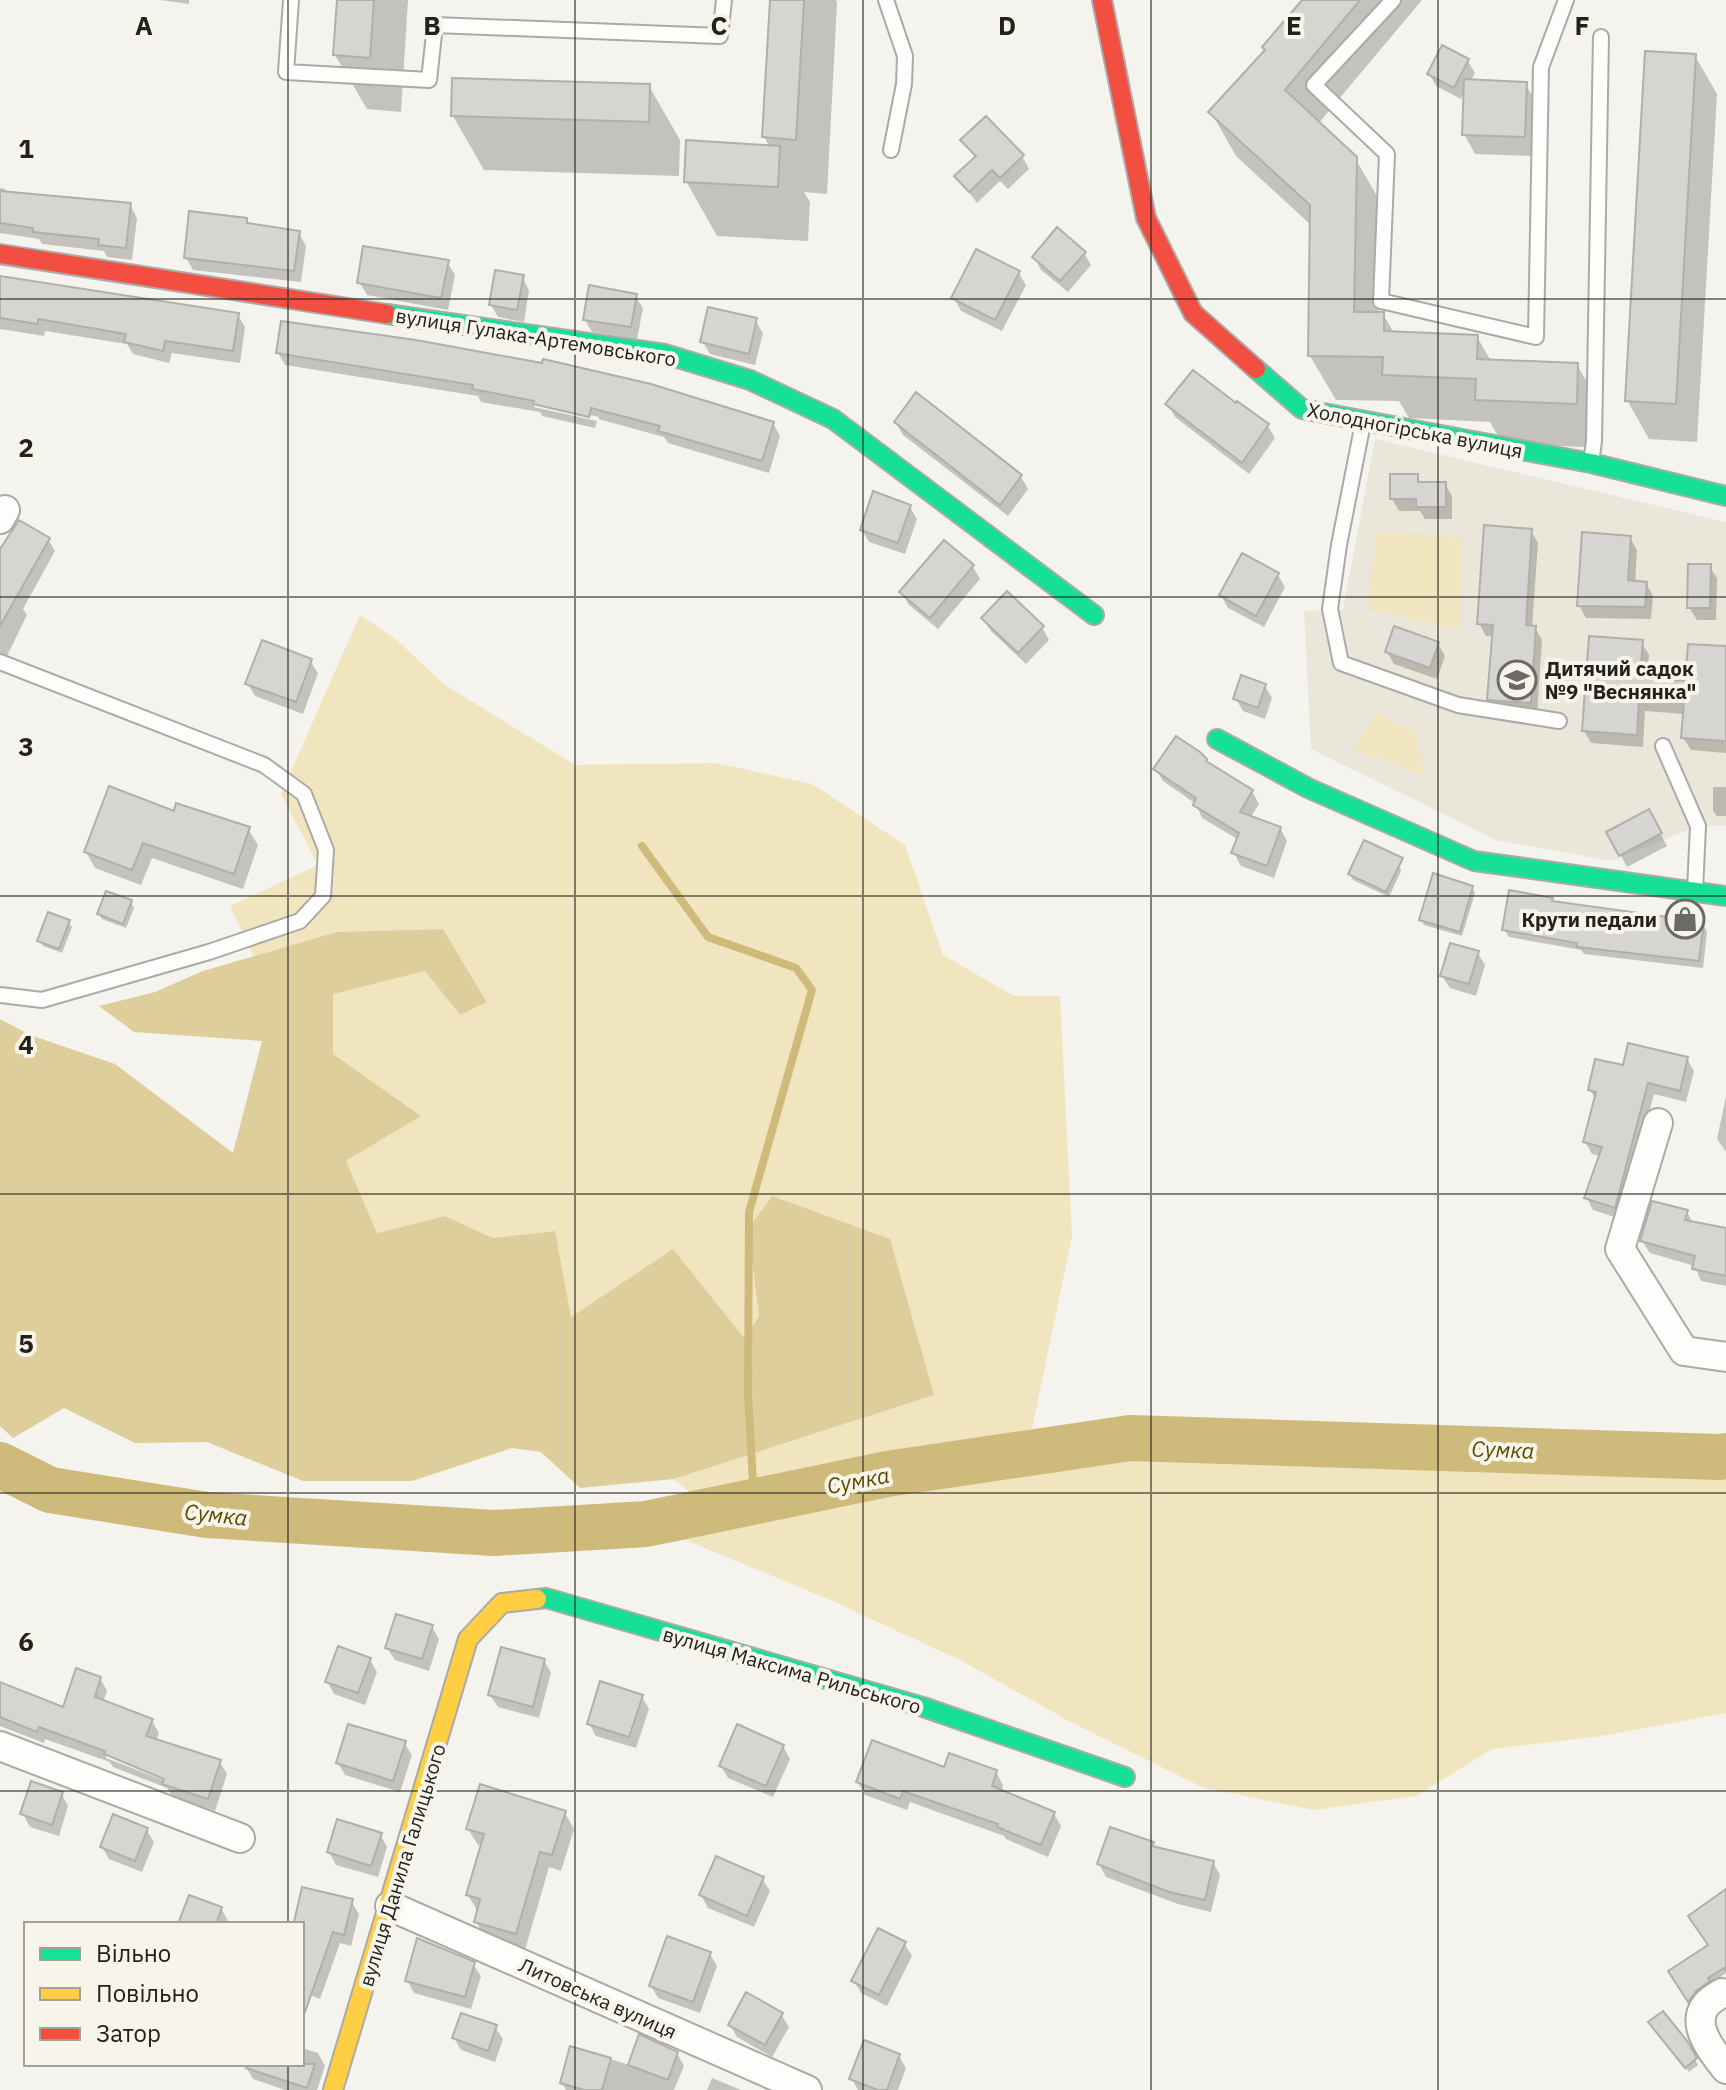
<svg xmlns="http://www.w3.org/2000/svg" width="1726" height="2090" font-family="'IBM Plex Sans',sans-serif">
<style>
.built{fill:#eae6da}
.green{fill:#f1e5bf}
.forest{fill:#ddce9b}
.shadow{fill:#0003;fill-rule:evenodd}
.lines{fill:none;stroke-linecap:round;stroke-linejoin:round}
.stream{stroke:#cebb7c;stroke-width:8}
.river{stroke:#cebb7c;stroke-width:46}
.building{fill:#d6d5d1;stroke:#b0afab;stroke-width:2}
.lane-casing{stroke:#abaaa7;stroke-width:18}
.street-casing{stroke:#abaaa7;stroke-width:32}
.fast-casing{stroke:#abaaa7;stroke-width:22}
.slow-casing{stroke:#abaaa7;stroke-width:22}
.jam-casing{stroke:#abaaa7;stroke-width:22}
.lane{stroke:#fdfdfc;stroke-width:14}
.street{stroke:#fdfdfc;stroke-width:28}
.fast{stroke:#16e098;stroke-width:18}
.slow{stroke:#ffcf43;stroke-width:18}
.jam{stroke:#f24e42;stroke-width:18}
.grid{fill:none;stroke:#22211d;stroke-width:2;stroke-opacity:0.55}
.labels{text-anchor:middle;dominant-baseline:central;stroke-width:8;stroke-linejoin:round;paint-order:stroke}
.street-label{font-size:20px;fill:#22211d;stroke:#f7f4ea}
.poi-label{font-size:20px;font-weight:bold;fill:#22211d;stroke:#f7f4ea;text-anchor:start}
.water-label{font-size:22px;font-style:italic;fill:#5b4900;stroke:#f7f4ea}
.grid-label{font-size:26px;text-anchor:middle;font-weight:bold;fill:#22211d;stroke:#f7f4ea;stroke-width:8;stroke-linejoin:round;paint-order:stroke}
</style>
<rect width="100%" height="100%" fill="#f4f3ed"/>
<path class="built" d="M1375,439l351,83v304h-28l-87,35 -115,-21 -185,-91 -7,-138 39,-2z"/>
<path class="green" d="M1377,531l85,7 -2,92 -92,-21z
M360,615l33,22 52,48 130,80 140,-2 97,21 93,61 38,110 71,41h46l12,240 -40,193 -337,68 -21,-18 260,-84 -186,-165 11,86 -14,23 -175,-21 -16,-87 -61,7 -48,-22 -68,17 -31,-72 74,-45 -87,-62v-61l92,-22 35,44 27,-14 -44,-72 -106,3 -83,25 -24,-51 88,-41 -37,-71z
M1376,713l40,20 8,42 -70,-25z
M1130,1438l596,18v257l-125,23 -109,13 -76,47 -103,14 -111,-23 -133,-66 -107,-60 -136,-63 -180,-74 241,-50z"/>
<path class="forest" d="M443,929l44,73 -27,13 -35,-44 -92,23v60l88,62 -75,45 31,72 68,-17 48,22 62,-7 16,86 102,-68 72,90 14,-23 -11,-87 24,-33 118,43 44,156 -260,84 -94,9 -39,-36 -29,-4 -100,33h-109l-96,-39 -72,1 -71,-35 -51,30 -13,-12v-407l30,16 85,29 118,89 29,-112 -128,-9 -35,-26 56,-14 48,-21 134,-39z"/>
<path class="shadow" d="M160,0h29v4z
M339,0h69l-7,112 -34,-3 -32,-54z
M772,0h64l1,3 -10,191 -23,-2 6,10 -2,39 -91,-5 -31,-55 84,-34 -6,-10z
M1305,0h117l-104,124 37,34 26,45 -2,111h4l11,19 83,4 14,24 86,4 26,44 -2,39 -99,-5 -12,-21 -81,-4 -10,-17 -63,-1 -26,-44 2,-130 -76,-70 -25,-44 56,-61z
M1695,56l22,38 -20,348 -48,-3 -22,-39z
M1468,61l7,12 -5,9 55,2 12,19 -2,53 -60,-2 -11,-20 1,-43 -4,8 -25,-13 -7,-13z
M649,86l31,54 -1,36 -195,-6 -31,-54z
M963,140l59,16 7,13 -21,20 -8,-8 -23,22 -20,-26 19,-18z
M0,188l5,1 3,5 122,11 7,13 -5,42 -25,-3 -3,-6 -62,-7 -3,-5 -39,-6z
M246,220l4,6 49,7 7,13 -5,36 -108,-12 -7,-12z
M1084,253l7,12 -23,27 -27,-22 -7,-13z
M447,262l8,13 -7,35 -81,-15 -7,-12z
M1018,272l8,13 -24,46 -41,-20 -7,-13z
M522,277l7,13 -5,32 -26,-5 -7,-12z
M0,279l238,36 7,12 -5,36 -68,-10 -3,10 -36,-9 -6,-10 -82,-13 -1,5 -44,-7z
M635,296l8,12 -6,31 -45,-7 -7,-12z
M755,320l8,13 -8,32 -45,-11 -7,-12z
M278,353l495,70 7,13 -11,37 -101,-30 -4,-6 -66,-18 1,-2 -65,-14v4l63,14 -2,7 -53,-12 -2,-4 -59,-10 -3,-6 -193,-31z
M1168,404l68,2 32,20 7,12 -26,36 -74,-57z
M896,423l79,19 46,35 7,12 -20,27 -105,-81z
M1417,476l4,8h24l7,12v23h-27l-5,-8h-21l-7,-12z
M910,507l7,12 -12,35 -36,-12 -7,-12z
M1531,531l7,12 -6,85h3l7,12 -5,75 -40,-3 -8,-13 5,-63h-8l-7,-13z
M1630,538l7,12 -2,33h11l7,13 -2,23 -65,-1 -7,-13z
M48,539l7,12 -32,58 4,6 -21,43 -6,-3v-101z
M944,542l29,25 7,12 -42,50 -29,-24 -7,-12z
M1709,566l8,12 -1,42h-19l-8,-13z
M1278,575l7,12 -21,40 -36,-19 -7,-13z
M983,619l59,8 7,13 -23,24 -35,-33z
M1641,642l8,13 -2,25 40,3 39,-35v105l-35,-3 -8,-12 2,-24 -40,-3 -2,36 -52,-4 -7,-12z
M1438,644l7,12 -8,23 -43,-15 -7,-12z
M310,661l8,12 -15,41 -48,-18 -7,-12z
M1265,686l7,12 -7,21 -22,-8 -7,-12z
M1205,760l3,5 44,26 7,13 -9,14 30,10 7,13 -13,37 -33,-12 -7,-13 5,-13 -37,-22 -6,-14 -33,-23 -7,-12z
M1713,787h13v29h-9l-4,-5z
M1649,812l18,34 -40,21 -18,-34z
M175,813l73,16 10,16 -15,44 -91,-31 -11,27 -46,-17 -9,-16z
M1398,858l3,13 -12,26 -36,-17 -3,-6z
M1472,887l3,6 -13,43 -38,-11 -3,-5z
M1552,900l2,4 149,20 4,8 -4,36 -119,-14 -3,-4 -72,-13 -5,-8z
M131,902l3,6 -8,20 -24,-9 -3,-5z
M68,922l4,5 -10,26 -19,-7 -3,-6z
M1477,952l8,13 -9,31 -26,-8 -8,-12z
M1687,1059l7,12 -8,31 -32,-8 -33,125 -28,-9 -6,-12 14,-42 -9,-2 -7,-12 11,-42 -6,-10 34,-22z
M1726,1096v56l-9,-13z
M1687,1212l6,11 33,7v56l-25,-5 -6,-15 -45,-13 -8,-12z
M432,1627l7,12 -10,32 -34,-11 -8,-12z
M370,1660l7,12 -12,33 -31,-11 -7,-13z
M544,1660l7,13 -12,45 -41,-11 -8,-12z
M100,1678l7,13 -4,11 49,19 7,12 -3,8 64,21 7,12 -12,37 -43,-15 -5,-8 -54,-21 -3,-5 -65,-23 -1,4 -44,-17v-43l64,27zM106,1753l68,28 -1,3 -67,-26z
M642,1697l7,12 -13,39 -40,-12 -7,-13z
M404,1743l8,12 -12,37 -55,-17 -7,-12z
M783,1746l7,13 -17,38 -45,-19 -7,-12z
M945,1769l51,3 7,13 -2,7 53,22 7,12 -13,31 -42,-18 -2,-3 -94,-34 -3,8 -42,-15 -7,-13z
M61,1793l7,13 -9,30 -29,-9 -7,-13z
M565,1813l9,16 -13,42 -12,-4 -24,83 -40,-12 -9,-17 2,-9 -10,-17 14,-49 -4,-1 -10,-16z
M146,1829l8,13 -12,30 -33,-13 -7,-12z
M380,1834l7,13 -9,30 -42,-12 -7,-13z
M1152,1844l3,4 58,14 7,13 -9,37 -33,-8 -72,-27 -7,-13z
M762,1879l8,12 -16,36 -46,-19 -7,-13z
M304,1890l47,11 8,13 -8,32 -11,-3 -20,56 -18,-7v-68h-7z
M1726,1892v81l-16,12 -18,20 -22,-33 40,-26z
M221,1908l7,13 -1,3h-47z
M904,1943l8,13 -25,50 -26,-13 -7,-12z
M710,1954l7,12 -17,47 -42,-15 -7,-12z
M473,1964l8,12 -10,33 -57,-16 -7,-13z
M781,2014l8,13 -17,30 -35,-20 -7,-12z
M495,2027l8,12 -8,23 -34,-12 -7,-12z
M1654,2028l33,15 11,22 -9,7z
M302,2048l16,5 7,13 -8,24h-32l-32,-11 -7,-12 1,-3h55z
M572,2048l58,17 47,-12 7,13 -10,24h-108l-4,-7z
M899,2056l7,12 -8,22h-40l-6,-11z
M712,2078l29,12h-34z"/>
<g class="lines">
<path class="stream" d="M642,846l66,91 88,31 16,22 -63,222 -1,182 6,107"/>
<path class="river" d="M0,1465l50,25 157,25 287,18 152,-9 241,-50 243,-36 589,19 7,-1"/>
</g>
<path class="building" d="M337,0h37l-4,58 -37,-3z
M770,0h34l-8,140 -34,-3z
M1302,0h58l-75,90 72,67 -3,155h30v19l94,4 -1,24 101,4 -1,41 -102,-4 1,-21 -94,-4 1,-18 -75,-1 2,-151 -102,-93 57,-62 -3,-3z
M1442,45l27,14 -15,29 -27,-14z
M1645,51l51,3 -20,350 -51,-3z
M452,78l198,6 -1,38 -198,-6z
M1464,79l63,3 -2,55 -63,-2z
M986,116l38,39 -24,23 -8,-8 -23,22 -15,-16 22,-20 -16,-16z
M686,140l94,6 -2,41 -94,-5z
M0,191l131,12 -5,45 -28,-3 1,-6 -66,-7v-4l-33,-5z
M189,211l58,7v5l53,8 -6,40 -110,-13z
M1057,227l29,25 -26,29 -28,-24z
M363,246l86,14 -8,38 -84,-15z
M976,249l44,22 -25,49 -44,-22z
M495,270l29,5 -7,35 -28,-5z
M0,276l239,37 -6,38 -68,-10 -2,10 -39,-9 2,-8 -88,-15v5l-38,-6z
M589,285l48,9 -6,33 -48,-7z
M708,307l49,11 -8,36 -49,-12z
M281,321l135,19 126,23 1,-4 108,25 123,38 -12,39 -104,-30 2,-5 -69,-18 -2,9 -56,-13 1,-3 -62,-12 1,-4 -197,-32z
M1193,370l43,33 1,-2 32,23 -27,39 -77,-59z
M916,392l106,83 -22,30 -106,-83z
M1390,474h28v8h28v25h-30v-8h-26z
M873,491l38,14 -13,38 -38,-13z
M19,520l31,18 -50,88v-77z
M1484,525l48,4 -6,96 10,1 -5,77 -44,-3 6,-75 -16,-1z
M1582,532l49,4 -3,44 19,2 -2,25 -68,-1z
M944,540l30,25 -44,53 -31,-26z
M1242,553l37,20 -23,43 -37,-21z
M1688,564h23l-1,44h-23z
M1007,591l37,35 -26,27 -37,-35z
M1394,626l45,16 -9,26 -45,-16z
M1589,636l54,4 -3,38 45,3 3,-37 38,2v95l-45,-3 3,-36 -45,-3 -2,36 -55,-4z
M262,640l50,19 -16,43 -51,-18z
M1241,675l25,9 -8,24 -25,-9z
M1176,736l24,16 7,7 -1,2 47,29 -13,22 41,15 -14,39 -36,-13 8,-20 -46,-28 3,-7 -43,-29z
M109,786l65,25 2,-8 74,24 -16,47 -91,-31 -11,27 -48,-18z
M1649,809l13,24 -43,23 -13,-24z
M1364,840l39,18 -17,34 -38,-18z
M1433,873l40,13 -13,46 -41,-12z
M1509,890l44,8 -1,3 152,21 -5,39 -122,-14v-4l-75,-13z
M106,891l26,9 -9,24 -26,-10z
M48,912l22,8 -11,29 -22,-8z
M1450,943l29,8 -10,33 -29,-8z
M1628,1043l60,14 -8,34 -32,-8 -33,125 -31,-10 18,-51 -19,-5 13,-50 -8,-2 7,-31 28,6z
M1652,1201l36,9 -3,10 41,8v48l-34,-7 3,-13 -55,-15z
M396,1614l37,11 -11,34 -37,-11z
M338,1646l33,12 -13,35 -33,-11z
M501,1647l44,12 -12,48 -45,-12z
M76,1668l25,9 -6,20 58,22 -7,17 75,24 -13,39 -46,-15 2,-5 -60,-25 1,-3 -66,-24 -2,5 -37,-15v-35l63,25z
M600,1681l43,14 -14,42 -42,-13z
M348,1724l58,17 -13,40 -57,-18z
M737,1724l47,21 -18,41 -47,-20z
M872,1740l72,27 5,-14 48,17 -5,16 63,26 -14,33 -44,-18 1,-3 -95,-33 -3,8 -44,-17z
M31,1781l32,11 -11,33 -32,-11z
M480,1784l86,27 -14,44 -12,-3 -24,82 -42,-12 6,-23 -14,-4 18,-61 -18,-5z
M113,1814l35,14 -13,33 -35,-14z
M337,1819l45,14 -11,33 -44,-14z
M1110,1827l44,15 -2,4 62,15 -9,39 -36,-8 -72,-28z
M716,1856l48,21 -17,39 -48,-21z
M302,1887l51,12 -9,36 -11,-3 -28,80 -3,-1v-87l-8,-2z
M1726,1889v82l-2,-3 -16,10 2,3 -14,10 -8,11 -20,-31 40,-26 -20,-29z
M189,1895l33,12 -6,17h-38z
M878,1928l28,14 -27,53 -28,-14z
M667,1936l44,16 -18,50 -44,-16z
M417,1938l58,24 -10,35 -60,-16z
M746,1992l37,21 -18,32 -37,-20z
M1663,2011l25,31 9,16 -12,10 -37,-46z
M461,2013l36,12 -9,26 -36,-13z
M639,2034l39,18 -10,28 -40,-15z
M864,2040l36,14 -13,36h-9l-29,-11z
M570,2046l41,12 -9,32h-18l-24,-7z
M247,2064h68l-8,24 -61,-20z"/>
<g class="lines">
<g class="lane-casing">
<path id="lane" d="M291,0l-5,72 143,8 6,-55 285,11 4,-36
M886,0l19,56 -1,28 -13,66
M1393,0l-79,85 73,69 -6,147 155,36 5,-270 25,-67
M1363,423l-24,122 -9,64 11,54 117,42 101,16
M1591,463l3,-22 7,-404
M0,662l264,103 40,29 22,56 -3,46 -23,25 -91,31 -167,48 -42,-5
M1663,746l35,80 -3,65"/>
</g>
<g class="street-casing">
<path id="street" d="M0,519l5,-9
M1658,1123l-38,126 64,102 42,6
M0,1746l240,92
M390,1906l417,184
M1722,1993c-5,3 -12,7 -16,12 -16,20 7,48 20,64"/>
</g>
<g class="fast-casing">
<path id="fast" d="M387,314l278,40 85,26 83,39 261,196
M1256,369l46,40 289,54 135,33
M1217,739l91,49 166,73 252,35
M537,1599l9,-1 377,109 202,70"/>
</g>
<g class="slow-casing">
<path id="slow" d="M333,2090l135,-451 34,-36 35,-4"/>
</g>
<g class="jam-casing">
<path id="jam" d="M1102,0l44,218 47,95 63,56
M0,254l387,60"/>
</g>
<use href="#lane" class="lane"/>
<use href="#street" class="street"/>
<use href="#fast" class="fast"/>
<use href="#slow" class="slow"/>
<use href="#jam" class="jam"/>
</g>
<path class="grid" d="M288,0v1924M575,0v2090M863,0v2090M1151,0v2090M1438,0v2090M0,299h1726M0,597h1726M0,896h1726M0,1194h1726M0,1493h1726M0,1791h1726M288,2064v26"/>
<defs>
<g id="school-ring" transform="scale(2)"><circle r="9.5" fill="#f7f4ea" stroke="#6c6a66" stroke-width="1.5"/><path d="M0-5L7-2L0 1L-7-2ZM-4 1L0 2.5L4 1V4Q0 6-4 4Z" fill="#6c6a66"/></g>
<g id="shop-ring" transform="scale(2)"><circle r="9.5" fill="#f7f4ea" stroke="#6c6a66" stroke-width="1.5"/><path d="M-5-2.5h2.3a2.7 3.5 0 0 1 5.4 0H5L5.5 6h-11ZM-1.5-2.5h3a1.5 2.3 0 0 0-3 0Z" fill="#6c6a66"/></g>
</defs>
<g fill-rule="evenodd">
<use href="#school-ring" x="1517" y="680"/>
<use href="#shop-ring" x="1685" y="919"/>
</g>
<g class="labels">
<g class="street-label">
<text transform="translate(536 337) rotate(9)">вулиця Гулака-Артемовського</text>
<text transform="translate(1415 430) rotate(11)">Холодногірська вулиця</text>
<text transform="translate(792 1670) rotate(16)">вулиця Максима Рильського</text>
<text transform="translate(402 1865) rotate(-73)">вулиця Данила Галицького</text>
<text transform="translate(598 1998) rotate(24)">Литовська вулиця</text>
</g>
<g class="poi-label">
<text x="1545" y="668">Дитячий садок<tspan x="1545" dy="23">№9 "Веснянка"</tspan></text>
<text x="1657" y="919" text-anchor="end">Крути педали</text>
</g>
<g class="water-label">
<text transform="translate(1503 1449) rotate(2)">Сумка</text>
<text transform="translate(858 1480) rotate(-11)">Сумка</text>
<text transform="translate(216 1514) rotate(6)">Сумка</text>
</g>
</g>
<g class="grid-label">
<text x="144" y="35">A</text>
<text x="432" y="35">B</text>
<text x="719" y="35">C</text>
<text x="1007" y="35">D</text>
<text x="1294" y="35">E</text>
<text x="1582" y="35">F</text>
<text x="26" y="158">1</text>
<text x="26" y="457">2</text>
<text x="26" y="756">3</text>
<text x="26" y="1054">4</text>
<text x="26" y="1353">5</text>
<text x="26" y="1651">6</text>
</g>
<rect x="24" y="1922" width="280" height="144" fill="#f7f4ea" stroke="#a2a098" stroke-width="2"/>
<rect x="40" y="1948" width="40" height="12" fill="#16e098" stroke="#a2a098" stroke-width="2"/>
<text x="96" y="1962" font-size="24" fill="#22211d">Вільно</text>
<rect x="40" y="1988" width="40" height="12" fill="#ffcf43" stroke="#a2a098" stroke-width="2"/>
<text x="96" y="2002" font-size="24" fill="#22211d">Повільно</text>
<rect x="40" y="2028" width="40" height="12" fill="#f24e42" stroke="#a2a098" stroke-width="2"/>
<text x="96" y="2042" font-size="24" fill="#22211d">Затор</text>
</svg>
